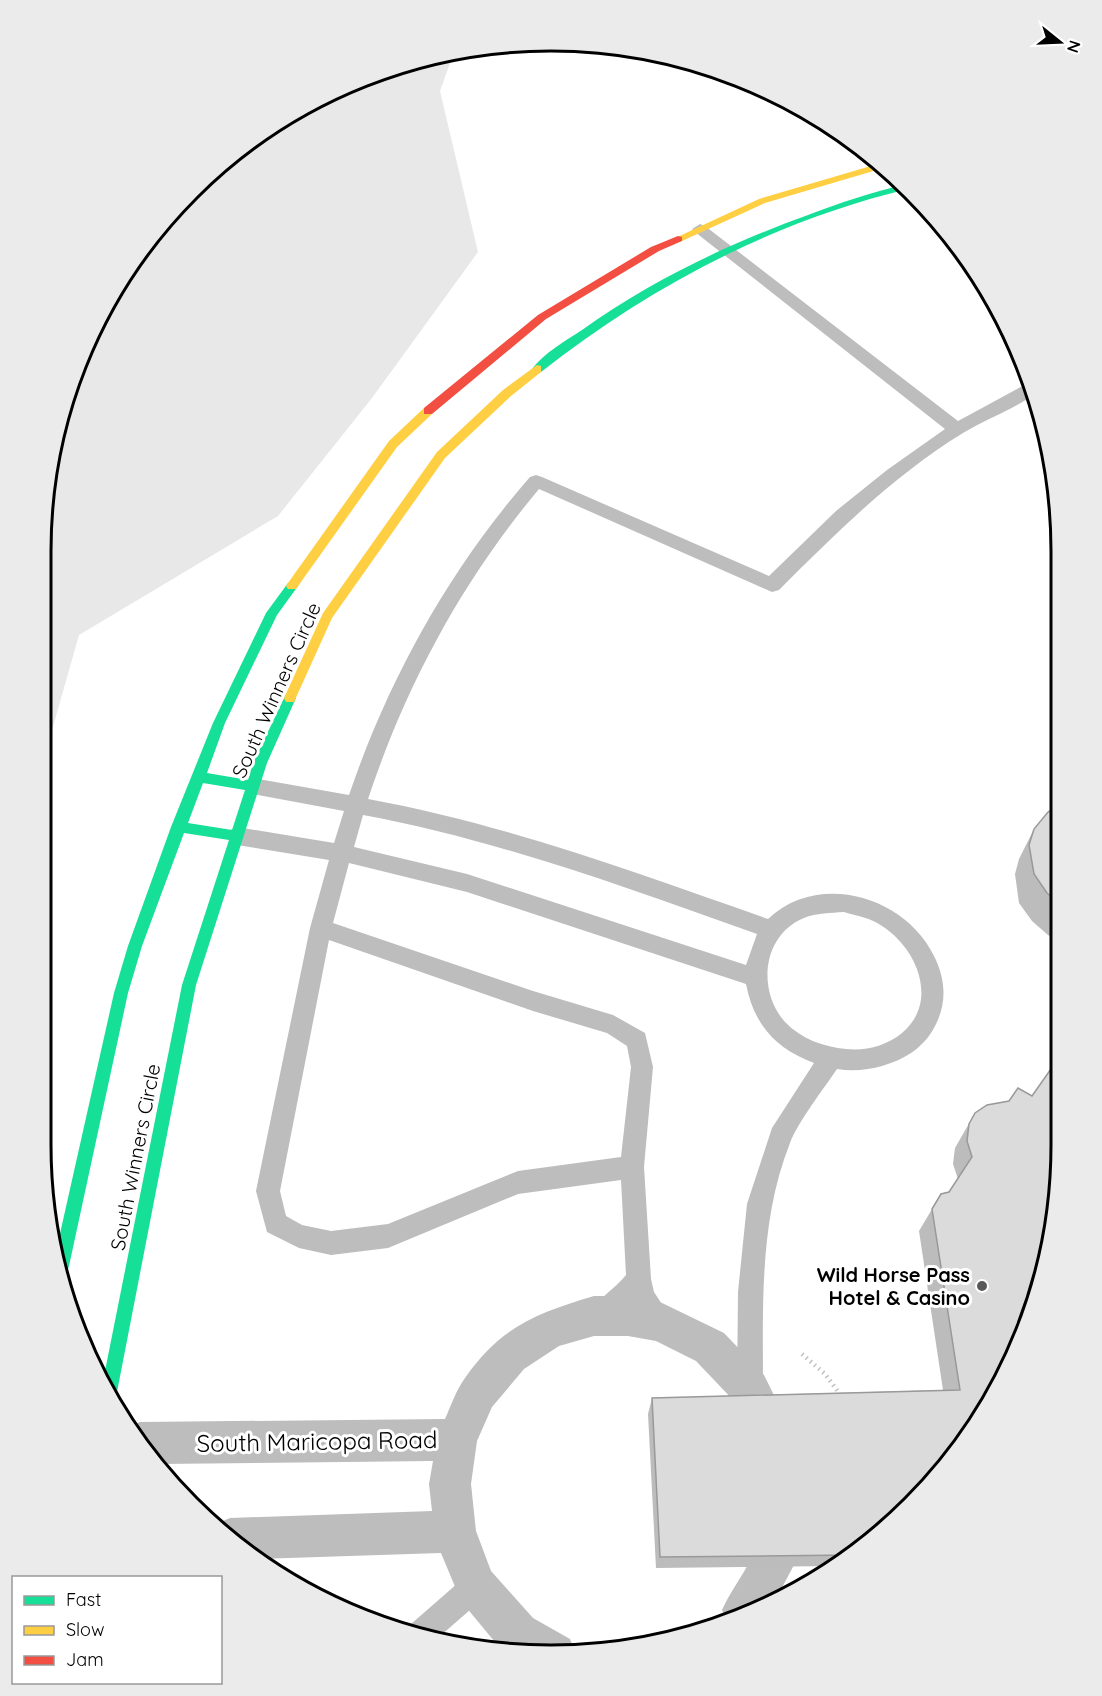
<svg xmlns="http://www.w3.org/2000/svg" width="1102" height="1696" font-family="Quicksand,sans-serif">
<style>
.green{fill:#e8e8e8}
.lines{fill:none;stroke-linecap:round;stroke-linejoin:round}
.path{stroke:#c2c2c2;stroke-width:4.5;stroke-dasharray:1.5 4;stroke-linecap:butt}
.lane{fill:#bdbdbd;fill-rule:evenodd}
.street{fill:#bdbdbd;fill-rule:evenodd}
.fast{fill:#16e098;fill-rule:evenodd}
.slow{fill:#ffcf43;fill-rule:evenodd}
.jam{fill:#f24e42;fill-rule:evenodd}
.wall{fill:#bcbcbc}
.building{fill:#dbdbdb;stroke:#999;stroke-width:1.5}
.poi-dot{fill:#595959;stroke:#fff;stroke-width:2}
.labels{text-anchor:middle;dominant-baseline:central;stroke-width:6;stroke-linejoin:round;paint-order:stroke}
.street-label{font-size:20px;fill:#000;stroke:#fff}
.poi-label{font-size:20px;font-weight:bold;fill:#000;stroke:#fff;text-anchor:end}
.near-street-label{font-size:24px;fill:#000;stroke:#fff}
.rim{fill:none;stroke:#000;stroke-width:3}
</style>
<rect width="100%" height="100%" fill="#fff"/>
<path class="green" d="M454,52l-14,39 38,161 -106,146 -94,118 -199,119 -36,127 2,-278 48,-158 74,-111 73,-69 85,-53 94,-35z"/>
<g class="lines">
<path class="path" d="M802,1354l23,20 17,23"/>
<path class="lane" d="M700,224l5,2 253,195 72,-39 5,12c-23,16 -49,25 -72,39 -70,43 -127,100 -184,157l-7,2 -233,-103c-77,92 -133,196 -171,310 137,25 269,74 400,120 50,-48 137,-23 166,37 11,22 13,44 3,66 -6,13 -14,23 -26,31 -22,14 -49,20 -74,16 -14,21 -38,51 -47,74 -31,78 -27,163 -27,245l-4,9 -9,4 -9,-4 -4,-9 1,-96 9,-88 25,-76 42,-65c-38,-14 -60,-38 -68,-79l-279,-92 -118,-29 -16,60 200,68 80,24 32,18 8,34 -9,100 7,112 3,13 19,29 -4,9 -9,4 -9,-4 -17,-25 -15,13 -15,7 -9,-4 -4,-9c6,-13 25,-24 35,-37l-5,-95 -103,14 -130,54 -57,7 -32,-7 -32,-16 -11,-41 54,-263 19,-68 -92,-15 -7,-3 -3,-6 3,-6 7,-3 97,16 10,-32 -91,-17 -7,-2 -3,-6 3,-6 7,-2 96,17c40,-117 100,-225 181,-318l6,-2 6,2 227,99 67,-65 51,-41 58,-41 -250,-197 -3,-3zM363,815c135,25 265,73 394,119l-11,31 -279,-91 -113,-27zM844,912c13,4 27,6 38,14 36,23 57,76 20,107 -16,13 -36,18 -56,16 -22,-2 -45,-10 -61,-27 -28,-31 -23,-87 19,-104 12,-5 27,-5 40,-6zM329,940l204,71 74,22 20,13 4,21 -10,90 -103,14 -130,53 -57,7 -29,-6 -16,-9 -6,-25z
M476,1572l10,4 4,10 -4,10 -47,41 -31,-5 3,-8 55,-48z"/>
<path class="street" d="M594,1296h34l32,6 64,31 40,42 29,59 -6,15 -15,6 -15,-6 -21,-46 -40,-42 -40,-20 -28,-5h-34l-35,10 -35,23 -32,38 -15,34 -6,43 5,47 15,40 42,47 37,21 5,13 -24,3 -52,-8 -38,-46 -20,-48 -183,6 -17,-9 -25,-26 14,-6 202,-7 -3,-27 4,-23 -274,3 -33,-36 14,-6 305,-3c6,-13 11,-29 20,-41 35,-51 72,-65 129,-82z
M780,1502l15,6 6,15 -7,42 -16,30 -52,24 -4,-9c8,-18 20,-33 29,-51 7,-15 7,-35 14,-51z"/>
<path class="fast" d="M904,185l4,4c-134,32 -259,98 -367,183l-4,1 -5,-4c12,-16 33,-28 50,-39 70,-50 146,-86 226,-115 32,-12 63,-23 96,-30z
M292,582l6,4 -21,29 -52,108 -18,50 41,7 5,-17 33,-69h8l2,4 -29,65 -71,222 -79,407 -5,7 -9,-18 79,-396 47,-145 -45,-7 -42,113 -14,47 -59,273 -2,6 -5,2 -5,-27 57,-254 14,-47 43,-119 42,-104 53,-110 22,-30zM203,783l42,7 -13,40 -44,-7z"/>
<path class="slow" d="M881,163l6,4 -122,36 -83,38 -4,1 -5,-3 86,-40z
M537,365l4,1v6l-30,24 -66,62 -113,160 -38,84h-8l-2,-4 39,-85 114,-161 66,-62z
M428,407l4,1v6l-35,33 -101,142h-8l-2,-3 2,-3 101,-142 35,-33z"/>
<path class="jam" d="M678,236l4,1v4l-23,10 -113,68 -114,95h-8v-6l114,-93 113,-68z"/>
</g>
<path class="wall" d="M1059,806l-1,135 -10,-6 -16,-14 -13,-18 -4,-29 4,-15 15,-30z
M1058,1059l-123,422 -96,85 -183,2 -8,-154 4,-16 291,-8 -24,-159 22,-37 8,-2 9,-13 -5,-15 2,-16 20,-35 34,-12 23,-5z"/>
<path class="building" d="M1058,806h1v97l-12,-10 -13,-19 -5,-29 5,-16 14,-17z
M1058,1059l-1,152 -34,130 -88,140 -84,74 -191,2 -8,-159 308,-8 -28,-181 9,-15 8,-2 23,-35 -5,-16 2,-17 6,-11 12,-8 22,-4 9,-13 14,8z"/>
<circle class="poi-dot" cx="982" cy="1286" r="6"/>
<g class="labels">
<g class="street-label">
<text transform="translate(276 690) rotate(-66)">South Winners Circle</text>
<text transform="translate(135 1157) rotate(-79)">South Winners Circle</text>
</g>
<g class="poi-label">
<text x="970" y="1274">Wild Horse Pass<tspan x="970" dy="23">Hotel &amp; Casino</tspan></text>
</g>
<g class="near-street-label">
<text transform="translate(317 1441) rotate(-1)">South Maricopa Road</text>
</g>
</g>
<path d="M0 0H1102V1696H0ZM551 51H551A500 500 0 0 1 1051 551V1145A500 500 0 0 1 551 1645H551A500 500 0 0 1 51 1145V551A500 500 0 0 1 551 51Z" fill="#ebebeb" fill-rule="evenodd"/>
<path class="rim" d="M551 51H551A500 500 0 0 1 1051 551V1145A500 500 0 0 1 551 1645H551A500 500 0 0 1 51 1145V551A500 500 0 0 1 551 51Z"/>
<rect x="12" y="1576" width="210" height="108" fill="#ffffff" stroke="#999999" stroke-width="1.5"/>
<rect x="24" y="1596" width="30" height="9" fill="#16e098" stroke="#999999" stroke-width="1.5"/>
<text x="66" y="1606" font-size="18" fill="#000000">Fast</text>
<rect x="24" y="1626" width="30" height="9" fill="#ffcf43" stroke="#999999" stroke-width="1.5"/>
<text x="66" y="1636" font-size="18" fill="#000000">Slow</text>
<rect x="24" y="1656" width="30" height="9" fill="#f24e42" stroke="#999999" stroke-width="1.5"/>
<text x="66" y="1666" font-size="18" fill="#000000">Jam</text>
<g transform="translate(1060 42) rotate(108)" stroke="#ffffff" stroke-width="4.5" paint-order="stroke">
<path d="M0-4.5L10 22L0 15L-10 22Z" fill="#000000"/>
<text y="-9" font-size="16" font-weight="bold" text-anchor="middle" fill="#000000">N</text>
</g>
</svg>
